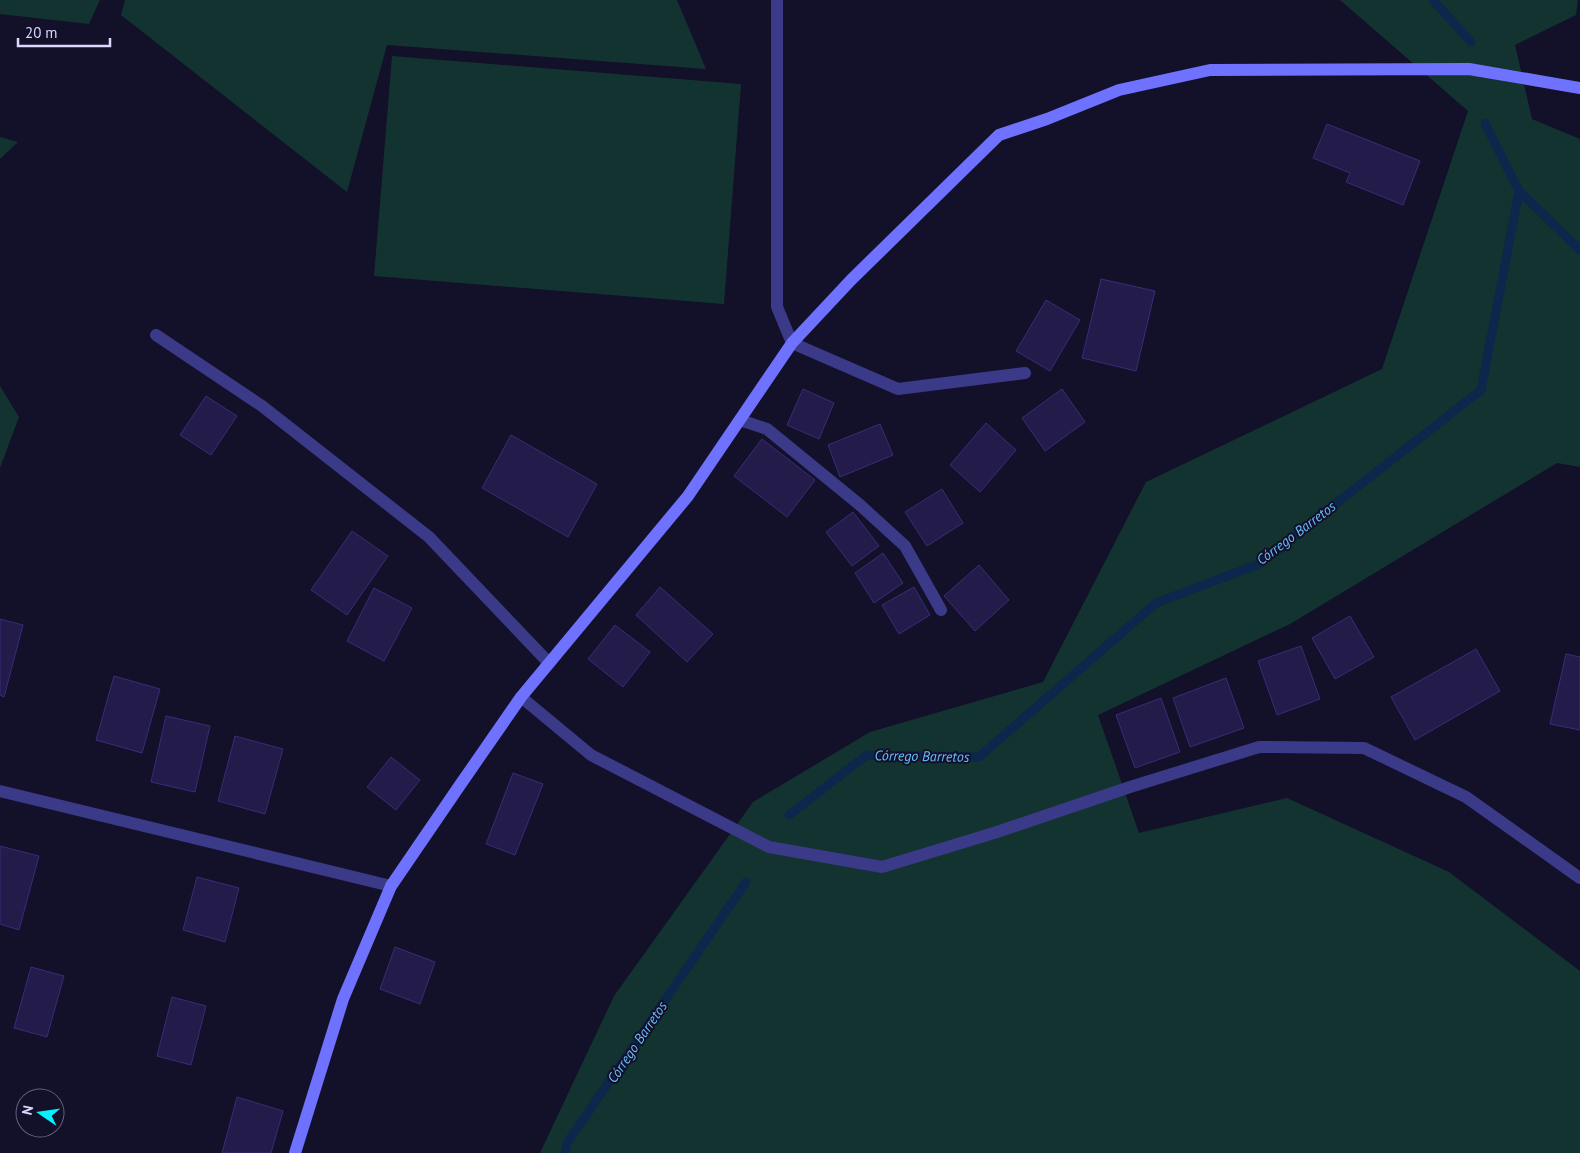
<svg xmlns="http://www.w3.org/2000/svg" width="1580" height="1153" font-family="'PT Sans',sans-serif">
<style>
.green{fill:#133331}
.lines{fill:none;stroke-linecap:round;stroke-linejoin:round}
.stream{stroke:#0c264c;stroke-width:9}
.building{fill:#231b4a;stroke:#392d77}
.street{stroke:#3a3a89;stroke-width:12}
.secondary{stroke:#6f71ff;stroke-width:12}
.labels{text-anchor:middle;dominant-baseline:central;stroke-width:4;stroke-linejoin:round;paint-order:stroke}
.water-label{font-size:14px;font-style:italic;fill:#66bfff;stroke:#131029}
</style>
<rect width="100%" height="100%" fill="#131029"/>
<path class="green" d="M0,0h100l-11,24 -89,-10z
M125,0h552l29,69 -319,-24 -40,147 -226,-177z
M1340,0h238l-2,15 -61,30 17,74 48,20v328l-23,-4 -267,161 -192,91 41,118 148,-35 162,74 131,99v182h-1040l74,-157 139,-194 117,-70 173,-50 103,-200 236,-113 86,-258z
M392,56l349,28 -17,220 -350,-28z
M0,137l18,5 -18,17z
M0,386l19,31 -19,51z"/>
<g class="lines">
<path class="stream" d="M1433,0l38,42
M1519,191l61,59
M789,815l78,-60 112,2 177,-154 103,-39 222,-174 38,-199 -34,-68
M565,1153l2,-10 179,-261"/>
</g>
<path class="building" d="M1327,124l93,37 -17,44 -57,-23 4,-9 -37,-15z
M1101,279l54,12 -19,80 -54,-13z
M1046,300l34,20 -30,51 -34,-20z
M803,389l31,14 -15,36 -32,-14z
M1062,389l23,33 -40,29 -23,-33z
M206,396l31,20 -26,39 -31,-20z
M986,423l30,27 -36,42 -30,-27z
M880,424l13,31 -53,22 -12,-32z
M511,435l86,49 -29,53 -86,-49z
M762,439l53,41 -28,37 -53,-41z
M942,489l21,34 -36,23 -22,-34z
M853,512l26,34 -27,20 -26,-34z
M352,531l36,25 -41,59 -36,-25z
M883,553l20,30 -29,20 -19,-30z
M979,565l30,35 -34,31 -31,-35z
M660,587l53,47 -26,28 -51,-47z
M914,587l16,28 -31,19 -17,-29z
M374,588l38,20 -28,53 -37,-20z
M1350,616l24,41 -39,22 -23,-41z
M0,619l23,6 -19,72 -4,-2z
M615,625l35,27 -27,35 -35,-28z
M1301,646l19,53 -43,16 -19,-54z
M1476,649l24,42 -85,49 -24,-43z
M1566,654l14,3v73l-30,-6z
M114,676l46,13 -18,64 -46,-13z
M1226,678l18,50 -54,19 -17,-49z
M1161,698l19,54 -45,16 -19,-53z
M166,716l44,10 -15,66 -44,-10z
M235,736l48,13 -18,65 -47,-13z
M391,757l29,23 -24,30 -29,-23z
M513,773l30,11 -28,71 -29,-11z
M0,846l39,10 -20,74 -19,-6z
M197,877l42,11 -14,54 -42,-12z
M395,947l40,15 -15,42 -40,-15z
M31,967l33,9 -17,61 -33,-9z
M172,997l34,9 -15,59 -34,-9z
M237,1097l46,14 -12,42h-49z"/>
<g class="lines">
<path class="street" d="M777,0v307l15,36 106,46 127,-16
M156,335l106,71 167,131 120,126
M740,420l27,9 93,76 45,41 36,64
M521,697l70,58 178,92 113,20 115,-35 133,-45 129,-40 105,1 102,49 114,81
M0,791l391,95"/>
<path class="secondary" d="M295,1153l48,-154 48,-113 69,-101 61,-88 167,-201 104,-153 59,-63 148,-145 48,-16 72,-29 91,-20 259,-1 111,19"/>
</g>
<g class="labels">
<g class="water-label">
<text transform="translate(1296 533) rotate(-37)">Córrego Barretos</text>
<text transform="translate(922 756) rotate(1)">Córrego Barretos</text>
<text transform="translate(637 1042) rotate(-56)">Córrego Barretos</text>
</g>
</g>
<g transform="translate(40 1113) rotate(283)"><circle r="24" fill="#131029" stroke="#63607f"/>
<path d="M0-4L9 19L0 12L-9 19Z" fill="#04f1ff"/>
<text y="-8" font-size="14" font-weight="bold" text-anchor="middle" fill="#dbd8ff">N</text>
</g>
<path d="M18 38v8h92v-8" fill="none" stroke="#dbd8ff" stroke-width="2.5"/>
<text x="25" y="38" font-size="15" fill="#dbd8ff" stroke="#131029" stroke-width="4" paint-order="stroke">20 m</text>
</svg>
